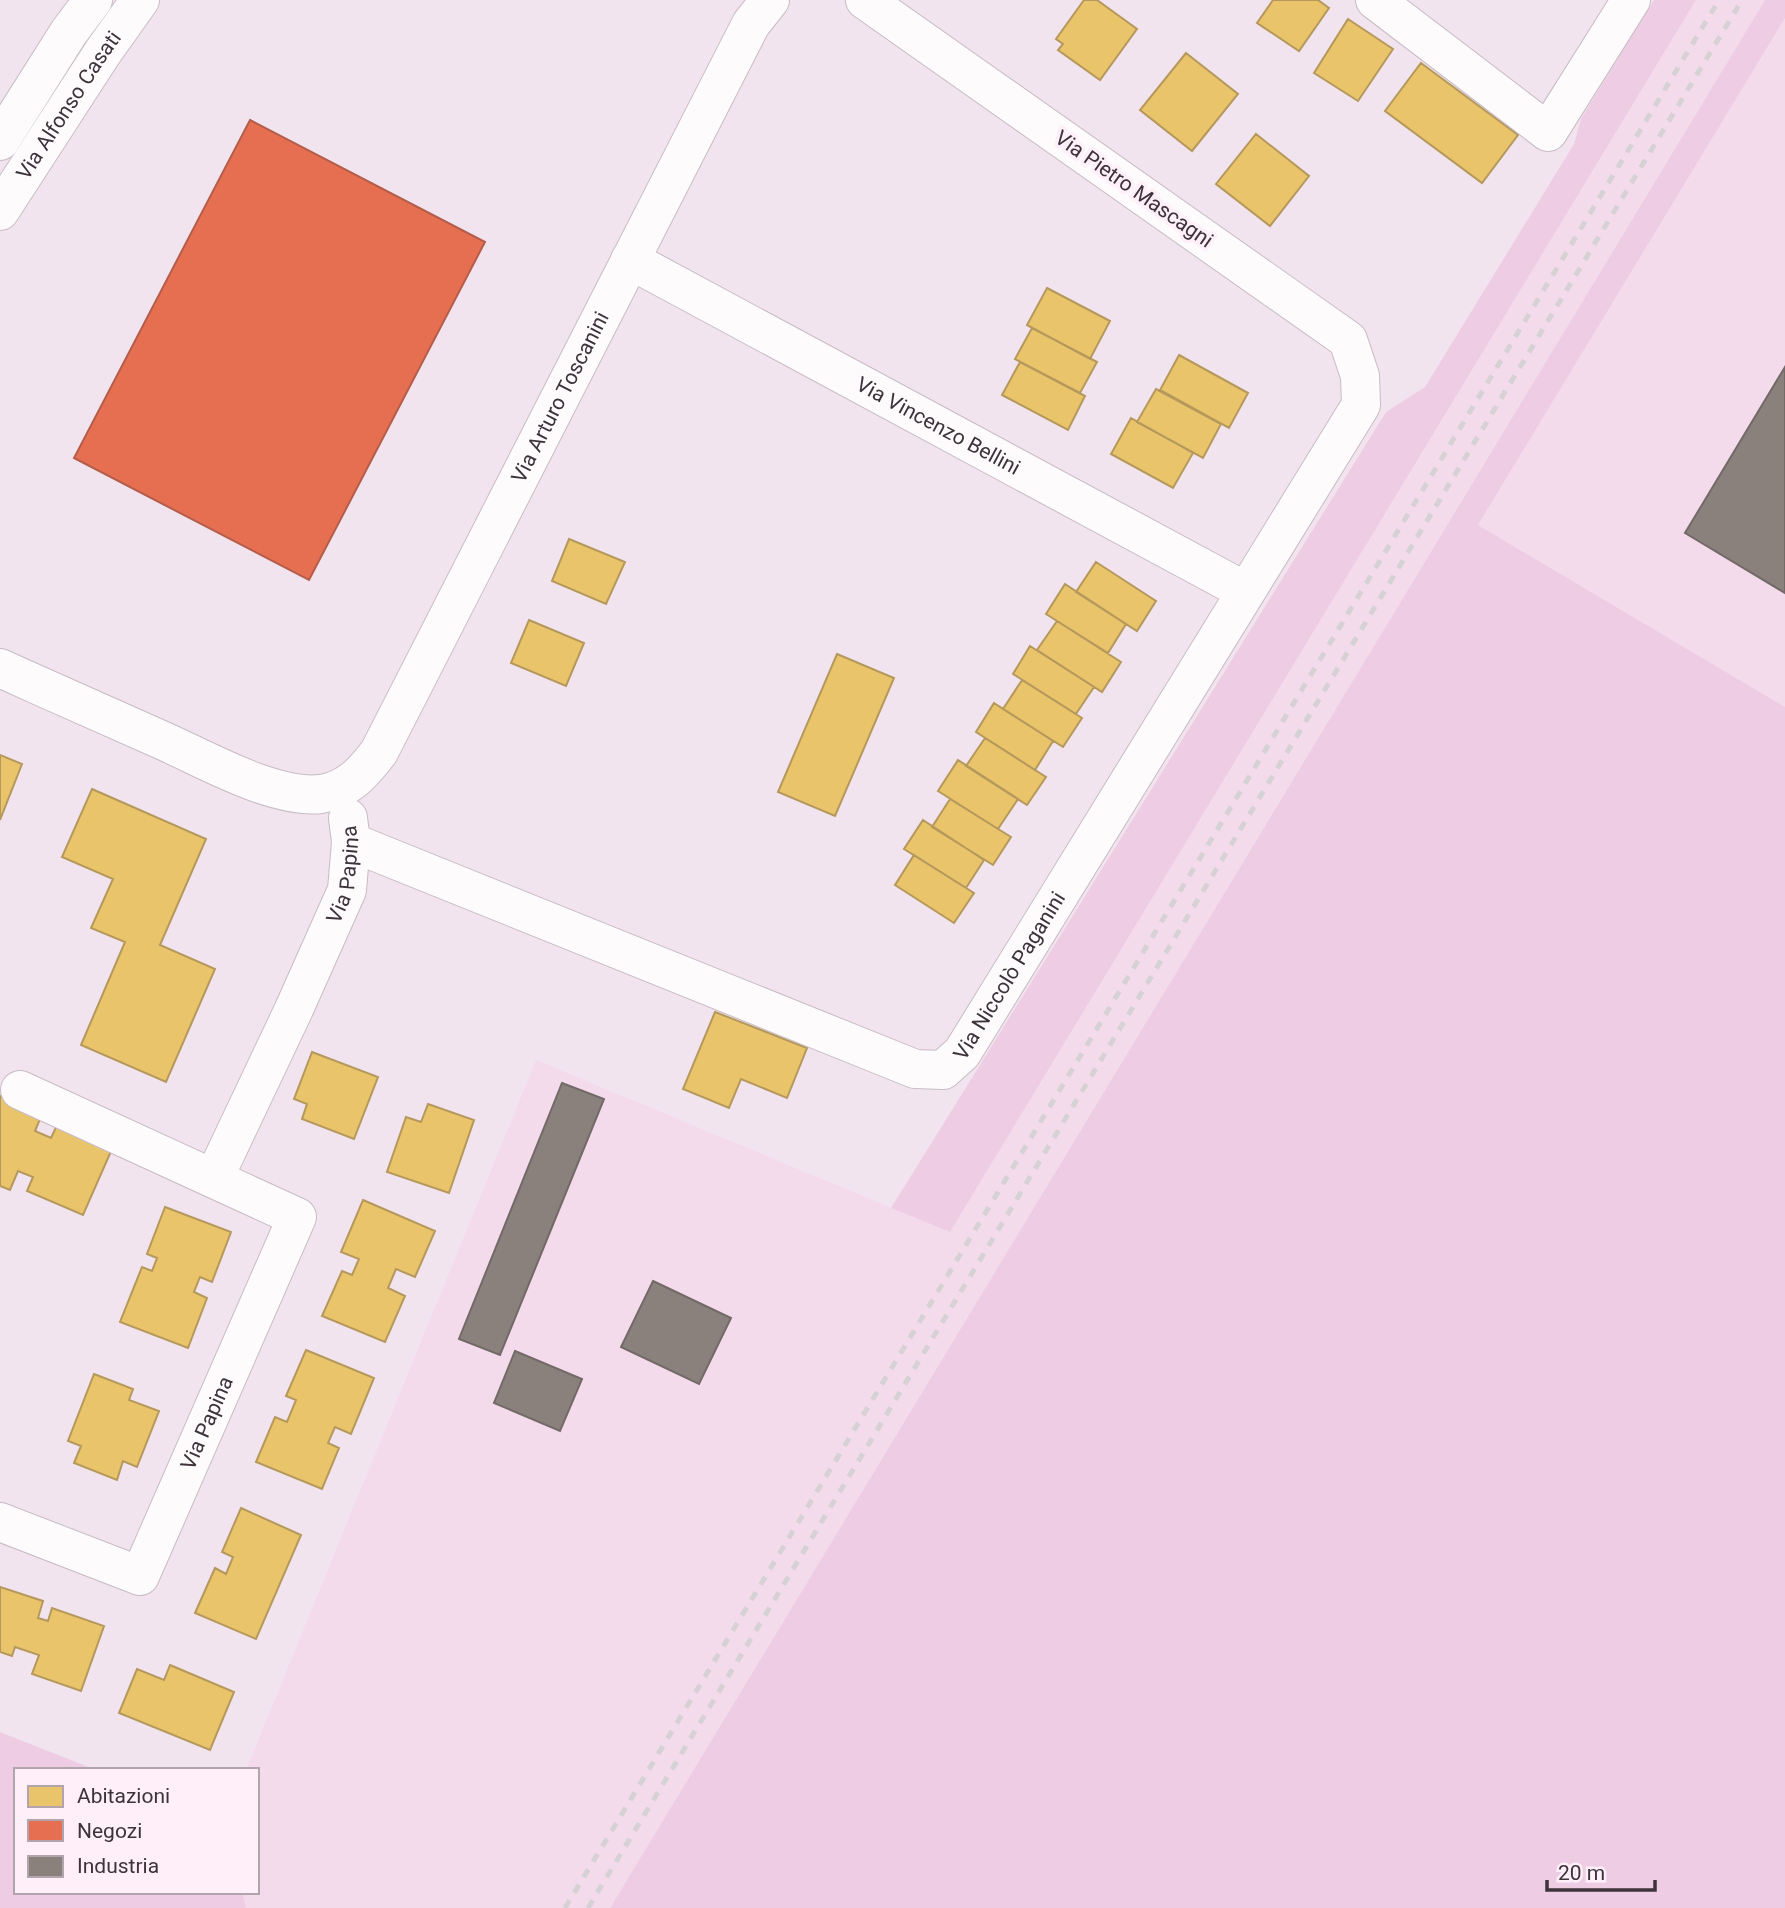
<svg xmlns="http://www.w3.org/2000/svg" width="1785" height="1908" font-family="Roboto,sans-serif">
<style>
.built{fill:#f4dbec}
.green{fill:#eecde4}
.homes{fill:#e9c46a;stroke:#b5985c;stroke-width:2}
.shops{fill:#e76f51;stroke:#b45d4a;stroke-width:2}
.industry{fill:#8a817c;stroke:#736a68;stroke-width:2}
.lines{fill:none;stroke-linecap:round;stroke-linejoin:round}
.minor-casing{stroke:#c7bcc4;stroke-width:40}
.major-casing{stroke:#c7bcc4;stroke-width:40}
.minor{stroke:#fdfbfc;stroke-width:38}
.major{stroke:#fdfbfc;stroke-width:38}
.rail{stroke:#d6d1d4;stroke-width:5;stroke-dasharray:9 9;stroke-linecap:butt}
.labels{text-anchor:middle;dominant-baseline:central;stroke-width:7;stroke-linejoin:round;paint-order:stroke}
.street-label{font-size:21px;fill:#3d333a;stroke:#ffeff9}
</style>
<rect width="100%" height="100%" fill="#f2e4ee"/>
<path class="built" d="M1696,0h69l-1155,1908h-364l-4,-16h15v-122h-11l290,-710 414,172z
M1785,18v689l-307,-182z"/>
<path class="green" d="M1654,0h42l-746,1232 -59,-24 495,-796 39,-25 149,-243 7,-25z
M1765,0h20v18l-307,507 307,182v1201h-1175z
M0,1732l96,38h-80v122h226l4,16h-246z"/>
<path class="homes" d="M1084,0h13l40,29 -37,51 -42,-30 5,-6 -7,-5z
M1273,0h45l11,8 -30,43 -42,-28z
M1348,19l45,30 -35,52 -44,-28z
M1186,53l52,41 -46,57 -52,-41z
M1421,63l97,72 -36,48 -97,-72z
M1256,134l53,42 -39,50 -54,-42z
M1047,288l63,33 -20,38 -63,-34z
M1032,328l65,34 -17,31 -65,-34z
M1179,355l69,38 -19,35 -69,-38z
M1020,362l65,34 -17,34 -66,-35z
M1156,389l65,35 -18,34 -66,-36z
M1131,418l62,35 -20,35 -62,-34z
M569,539l56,23 -19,42 -54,-23z
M1096,562l60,39 -19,30 -61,-39z
M1065,584l61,40 -18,29 -62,-39z
M529,620l55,23 -18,43 -55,-23z
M1057,621l64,41 -19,30 -65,-42z
M1030,646l64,41 -18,27 -63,-40z
M837,654l57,24 -59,138 -57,-24z
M1022,680l60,38 -19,29 -60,-38z
M994,703l59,38 -18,29 -59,-38z
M985,738l61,39 -19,28 -61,-39z
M0,755l22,9 -22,56z
M958,760l60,39 -20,30 -60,-38z
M92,789l114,50 -46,106 55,24 -49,113 -85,-37 44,-103 -34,-14 22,-49 -51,-22z
M950,799l61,38 -18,28 -61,-38z
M923,820l61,40 -18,28 -62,-39z
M914,855l60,38 -20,30 -59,-38z
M715,1012l92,36 -20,50 -46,-19 -12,29 -46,-19z
M312,1052l66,25 -24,62 -52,-20 5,-15 -13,-5z
M0,1096l42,18 -7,17 16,7 6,-13 55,24 -29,66 -56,-24 6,-14 -15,-6 -8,19 -10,-4z
M428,1104l46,16 -25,73 -62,-21 19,-55 15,5z
M363,1200l72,31 -20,46 -19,-8 -8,19 17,8 -20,46 -63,-26 20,-45 10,4 7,-16 -18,-7z
M165,1207l66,25 -19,50 -12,-5 -6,15 13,6 -19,50 -68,-26 22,-55 10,4 5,-13 -10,-4z
M306,1350l68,28 -23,56 -16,-7 -7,16 11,5 -17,41 -66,-27 19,-45 12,5 9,-22 -10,-4z
M94,1374l39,15 -4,11 30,11 -22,56 -14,-6 -6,19 -43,-17 7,-17 -13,-5z
M241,1508l60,27 -45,104 -61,-26 20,-45 11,6 7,-17 -11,-5z
M0,1587l43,14 -5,17 10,3 4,-13 52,18 -23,65 -49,-17 7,-19 -24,-8 -3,9 -12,-4z
M170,1665l64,27 -24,58 -91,-37 18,-44 27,11z"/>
<path class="shops" d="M250,120l235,122 -176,338 -235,-122z"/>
<path class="industry" d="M1785,367v226l-100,-60z
M562,1083l42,16 -104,256 -41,-16z
M653,1281l78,37 -32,66 -78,-37z
M515,1351l67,28 -22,52 -66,-28z"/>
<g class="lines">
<g class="minor-casing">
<g id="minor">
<path d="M1375,0l173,132 83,-132"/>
<path id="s1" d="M630,260l615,331"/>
<path id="s2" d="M0,668c55,25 110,49 166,74 42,19 109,57 155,52 27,-4 42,-21 58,-42l372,-728 19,-24"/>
<path id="s3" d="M351,842l564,227 28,1 19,-17 399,-648 -1,-29 -12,-36 -483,-340"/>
<path id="s4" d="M214,1178l80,-169 53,-119 4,-48 -3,-24"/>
<path id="s5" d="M0,1522l140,54 157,-359 -277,-127"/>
</g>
</g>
<g class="major-casing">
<g id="major">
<path d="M0,141l69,-109 24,-32"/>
<path id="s6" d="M0,211l103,-159 37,-52"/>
</g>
</g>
<use href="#minor" class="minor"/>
<use href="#major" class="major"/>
<path class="rail" d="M565,1908l1154,-1908
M588,1908l1154,-1908"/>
</g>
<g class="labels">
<g class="street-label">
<text stroke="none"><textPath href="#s6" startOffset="126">Via Alfonso Casati</textPath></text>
<text transform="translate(1134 189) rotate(35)">Via Pietro Mascagni</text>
<text stroke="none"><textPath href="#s2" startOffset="819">Via Arturo Toscanini</textPath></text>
<text stroke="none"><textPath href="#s1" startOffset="350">Via Vincenzo Bellini</textPath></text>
<text stroke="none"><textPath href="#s4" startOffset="332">Via Papina</textPath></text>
<text stroke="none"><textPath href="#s3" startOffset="752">Via Niccolò Paganini</textPath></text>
<text stroke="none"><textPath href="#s5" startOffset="317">Via Papina</textPath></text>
</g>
</g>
<rect x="14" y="1768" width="245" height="126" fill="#ffeff9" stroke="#b1a4ad" stroke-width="2"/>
<rect x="28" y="1786" width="35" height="21" fill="#e9c46a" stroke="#b1a4ad" stroke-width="2"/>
<text x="77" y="1803" font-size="21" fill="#3d333a">Abitazioni</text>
<rect x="28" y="1820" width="35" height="21" fill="#e76f51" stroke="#b1a4ad" stroke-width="2"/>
<text x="77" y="1838" font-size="21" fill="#3d333a">Negozi</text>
<rect x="28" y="1856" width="35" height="21" fill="#8a817c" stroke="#b1a4ad" stroke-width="2"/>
<text x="77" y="1873" font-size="21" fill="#3d333a">Industria</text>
<path d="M1547 1880v10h108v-10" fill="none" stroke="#3d333a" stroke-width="3.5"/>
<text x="1558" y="1880" font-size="21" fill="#3d333a" stroke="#ffeff9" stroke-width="5" paint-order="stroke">20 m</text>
</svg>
